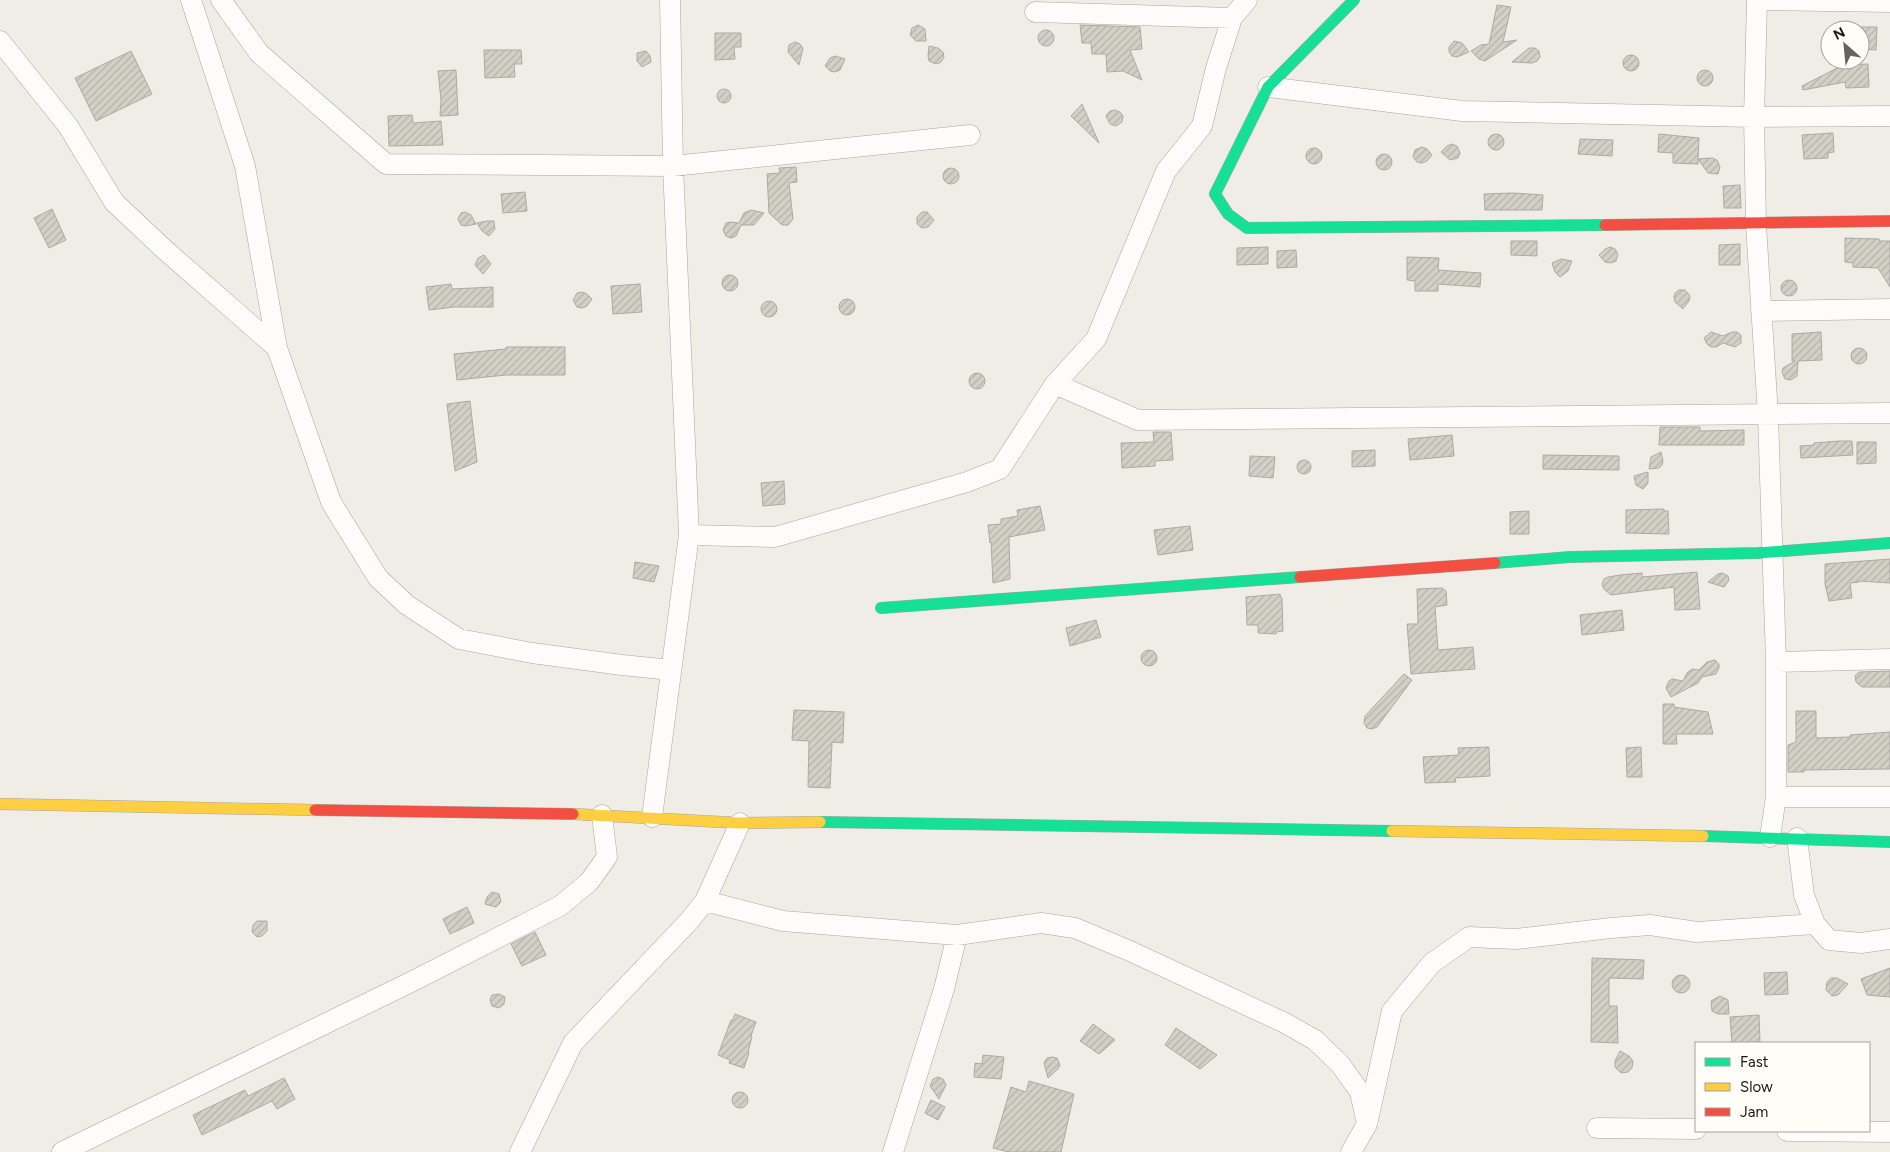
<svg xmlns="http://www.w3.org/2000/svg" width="1890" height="1152" font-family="Figtree,sans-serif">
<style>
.building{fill:url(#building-hatch);stroke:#acaaa5}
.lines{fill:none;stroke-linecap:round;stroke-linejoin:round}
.street-casing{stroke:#a7a6a0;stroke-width:21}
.fast-casing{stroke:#a7a6a0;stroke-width:12}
.slow-casing{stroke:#a7a6a0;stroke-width:12}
.jam-casing{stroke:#a7a6a0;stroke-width:12}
.street{stroke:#fdfcfb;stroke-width:20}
.fast{stroke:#16e098;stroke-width:11}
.slow{stroke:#ffcf43;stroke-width:11}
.jam{stroke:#f24e42;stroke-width:11}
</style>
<defs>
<pattern id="building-hatch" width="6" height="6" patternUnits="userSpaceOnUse" patternTransform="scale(1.25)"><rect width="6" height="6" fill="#d3d0c6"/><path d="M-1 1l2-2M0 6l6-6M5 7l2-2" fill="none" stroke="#b5b2a9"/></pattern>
</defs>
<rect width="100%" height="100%" fill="#efede6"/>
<path class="building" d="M1497,5l14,2 -8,35 14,-2 -32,21 -6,-2 -8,-8 10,-6 8,-1z
M918,25l7,4 1,12h-10l-6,-6 2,-7z
M1080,25l60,2 2,22 -12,1 12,30 -19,-9 -16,1 -1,-18h-14l-1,-11h-9z
M1860,27h17l-1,23 -16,-1z
M1038 38a8 8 0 1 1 16 0a8 8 0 1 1-16 0Z
M715,33h26v14h-7l1,12 -20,1z
M1454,41l8,2 7,9 -12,5 -5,-1 -3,-4v-5z
M795,42l5,2 3,4 -4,17 -11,-13 1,-7z
M929,46l9,2 5,4 1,5 -3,5 -5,2 -7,-3 -1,-5z
M1529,48h6l4,3 1,6 -3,4 -5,2 -20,-1z
M484,50h37l1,14h-8l1,13 -30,1z
M131,51l21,43 -56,27 -21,-43z
M646,51l4,5 1,6 -9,5 -5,-6v-8z
M1623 63a8 8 0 1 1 16 0a8 8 0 1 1-16 0Z
M835,56l10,3 -5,11 -5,2 -5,-1 -5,-5 5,-8z
M1868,64l1,23 -23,1 -1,-6 -42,8 -1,-4 41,-21z
M1697 78a8 8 0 1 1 16 0a8 8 0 1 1-16 0Z
M456,70l2,45 -18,1 1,-16 -3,-29z
M717 96a7 7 0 1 1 14 0a7 7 0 1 1-14 0Z
M1082,104l17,39 -28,-27z
M1115,110l5,2 3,4 -1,6 -6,4 -6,-2 -4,-8 4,-5z
M412,115l1,8 28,-2 2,24 -54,1 -1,-30z
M1833,133l1,19 -6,1v5l-24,1 -2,-24z
M1659,134l40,4 -1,21 14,-1 5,2 3,7 -2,7 -10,-1 -10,-14v5l-25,-1v-10l-15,-1z
M1488 142a8 8 0 1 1 16 0a8 8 0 1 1-16 0Z
M1580,139l33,1 -1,16 -34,-2z
M1452,144l5,2 3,7 -2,5 -8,2 -9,-8 6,-6z
M1422,147l5,2 5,6 -5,6 -5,2 -5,-1 -4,-5 2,-7z
M1306 156a8 8 0 1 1 16 0a8 8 0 1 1-16 0Z
M1376 162a8 8 0 1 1 16 0a8 8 0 1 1-16 0Z
M796,167l1,15 -8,1 4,36 -5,6h-6l-13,-12 -2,-39 13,-1 -1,-5z
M943 176a8 8 0 1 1 16 0a8 8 0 1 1-16 0Z
M1740,185l1,23h-17l-1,-22z
M525,192l2,19 -24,2 -2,-19z
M1513,193l30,2 -1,15h-57l-1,-16z
M52,209l14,31 -17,8 -15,-30z
M751,210l13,3 -10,12h-13l-5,11 -5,2 -5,-2 -3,-6 3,-7 5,-1 8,1 5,-10z
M465,212l6,3 5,9 -11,2 -4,-1 -3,-6 3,-6z
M922,212h5l7,8 -6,7 -6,1 -5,-4v-7z
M487,221h7l1,8 -6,7 -7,-5 -5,-8z
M1845,238l34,1v2h11v46l-12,-19 -25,-1v-4l-8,-1z
M1511,241h26v15l-26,-1z
M1740,244v21h-21v-20z
M1268,247v17l-31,1v-17z
M1610,247l5,2 3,5 -2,7 -5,2 -6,-1 -6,-7 6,-6z
M1296,250l1,17 -20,1v-17z
M484,255l7,9 -8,10 -8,-9 3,-7z
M1407,257l32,1 -1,12 43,3 -1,14 -42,-3v7h-23v-10l-8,-1z
M1561,259l11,2 -4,10 -8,6 -5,-5 -3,-9z
M722 283a8 8 0 1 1 16 0a8 8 0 1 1-16 0Z
M1781 288a8 8 0 1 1 16 0a8 8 0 1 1-16 0Z
M451,284l1,5 41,-2v20h-39l-25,3 -3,-23z
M640,284l2,28 -29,2 -2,-28z
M1679,290h6l5,6 -1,5 -6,8 -8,-7 -1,-5 1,-4z
M582,292l5,2 5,5 -5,7 -5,2 -5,-1 -4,-7 4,-7z
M839 307a8 8 0 1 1 16 0a8 8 0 1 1-16 0Z
M761 309a8 8 0 1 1 16 0a8 8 0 1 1-16 0Z
M1711,332l12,4 9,-4h5l4,3v8l-6,4 -12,-4 -7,4h-5l-4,-3 -3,-6z
M1821,332l1,28 -24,1 -1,15 -6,4 -6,-1 -3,-7 1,-4 12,-7h-3v-27z
M506,347h59v28h-59l-49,5 -3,-26 52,-5z
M1851 356a8 8 0 1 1 16 0a8 8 0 1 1-16 0Z
M969 381a8 8 0 1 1 16 0a8 8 0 1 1-16 0Z
M470,401l7,61 -22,9 -8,-67z
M1660,427h40v4l44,-1v15h-85z
M1153,432h18l2,28 -18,1v5l-33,2 -1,-25 33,-1z
M1452,435l2,21 -44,4 -2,-21z
M1840,441h12l1,14 -52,3 -1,-12 14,-1v-2z
M1857,442h19v21l-19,1z
M1375,450v16l-23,1v-16z
M1661,452l2,9 -1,4 -3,3 -10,1 2,-12z
M1543,455l76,1v14l-76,-1z
M1250,456l25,1 -2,21 -24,-2z
M1297 467a7 7 0 1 1 14 0a7 7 0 1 1-14 0Z
M1648,472v11l-5,6 -7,-4 -2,-9z
M784,481l1,23 -22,2 -2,-23z
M1040,506l5,24 -36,7 1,42 -17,4 -2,-41 -1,1 -2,-18 13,-1v-5l17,-3 -1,-6z
M1664,509v2h4l1,23 -43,-1v-23z
M1529,511v23h-19v-22z
M1190,526l3,24 -35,5 -4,-25z
M1890,559v24l-31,-2v1l-9,1 2,15 -23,3 -4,-17v-20z
M635,562l24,4 -5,16 -21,-4z
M1697,572l3,37 -25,1 -1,-23 -63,8 -7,-6 -2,-5 2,-5 4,-2 12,-2 22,-2v4z
M1722,573l6,3 1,4 -5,7 -16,-5 10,-8z
M1442,588l4,3 1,14 -12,2 3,43 35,-3 2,22 -64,5 -4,-50h11l-1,-35z
M1280,594l1,4h1l1,33 -7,1v2l-18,-1v-8h-11l-1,-28z
M1622,610l2,20 -42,5 -2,-20z
M1096,620l5,17 -31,9 -4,-18z
M1141 658a8 8 0 1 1 16 0a8 8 0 1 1-16 0Z
M1715,660l4,4v4l-3,6 -14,3 -4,6 -27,14 -5,-9 3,-7 3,-2 11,2 4,-8 5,-4 7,1 8,-8z
M1890,671v16h-28l-6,-5 -1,-6 4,-4z
M1404,674l8,6 -35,47 -5,2 -5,-1 -3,-5 1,-7z
M1663,704h11v3l34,5 5,22h-37l1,10h-14z
M794,710l50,2 -1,31 -11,-1 -2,46 -22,-1 1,-46 -17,-1z
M1796,711h20v27l34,-1v-2l40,-3v37l-86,1v2h-16v-27l8,-3z
M1489,747l1,29 -35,2 1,4 -31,1 -2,-26 36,-2 -1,-7z
M1641,747l1,30h-15l-1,-29z
M492,892l7,2 2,8 -5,5 -11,-3 2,-7z
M467,907l7,16 -24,11 -7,-15z
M257,921h10v10l-5,5 -5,1 -5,-5 1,-7z
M535,932l11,23 -24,11 -11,-22z
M1592,958l52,2 -1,19 -34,-1v28h8l1,37 -27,-1z
M1890,968v29l-23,-2 -6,-16z
M1787,972l1,22 -23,1 -1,-22z
M1672 984a9 9 0 1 1 18 0a9 9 0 1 1-18 0Z
M1831,978h6l11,6 -10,11 -6,1 -6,-6 1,-8z
M499,994l6,3 -1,7 -5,4 -7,-2 -2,-6 2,-5z
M1720,996l8,4 1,14h-11l-6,-3 -1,-10z
M735,1014l21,8 -5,14 1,1 -4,15 1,1 -5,15 -15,-5 1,-3 -12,-5 13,-35 1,1z
M1759,1015l1,28h-28l-2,-26z
M1093,1024l22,16 -16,14 -19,-13z
M1176,1028l41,27 -17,14 -35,-24z
M1620,1051l9,5 4,5 -1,7 -4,4 -7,1 -6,-6v-6z
M983,1055l21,2 -3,22 -27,-2 1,-14 7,1z
M1052,1057l5,1 3,7 -2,4 -10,9 -4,-15 3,-5z
M938,1077l5,2 3,6 -7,14 -9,-13 3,-7z
M284,1078l11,21 -18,10 -5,-8 -70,34 -9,-20 52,-25 3,6z
M1029,1081l45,13 -13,58h-52l-16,-4 18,-61 15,5z
M732 1100a8 8 0 1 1 16 0a8 8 0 1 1-16 0Z
M931,1100l14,7 -7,13 -13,-7z"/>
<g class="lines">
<g class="street-casing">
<path id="street" d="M191,0l54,166 32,182 54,154 47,76 29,27 52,34 73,14 90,12 49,5
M221,0l38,53 127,111 287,2 297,-31
M1757,0l-3,117 2,108 12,190 8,247v135l-6,40
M1757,0l133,2
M1035,12l197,6
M0,41l68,85 46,76 51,48 112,98
M1268,87l194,24 292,6 136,-1
M1761,311l129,-2
M1055,384l83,36 752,-7
M689,535l86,2 192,-55 33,-13 55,-85 41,-45 70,-168 36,-45 14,-58 16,-50 15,-18
M1776,662l114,-3
M1776,797h114
M652,817l37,-282 -16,-369 -3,-166
M1797,838l7,57 11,29 14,16 32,3 29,-4
M705,901l78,20 174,14 84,-12 34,5 55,23 155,72 30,17 25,24 20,28 7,32 -16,28
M1368,1120l24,-109 40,-48 37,-26 47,2 95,-11 39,-3 47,7 118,-8
M1597,1128l99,1
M1787,1131l103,1
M62,1152l349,-170 149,-76 29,-24 18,-25 -5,-42
M520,1152l53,-109 117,-123 15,-19 35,-78
M893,1152l51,-163 13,-54"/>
</g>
<g class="fast-casing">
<path id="fast" d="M1354,0l-86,87 -53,107 13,20 19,14 358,-3
M1495,563l75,-6 188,-4 132,-10
M881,608l419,-31
M820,822l572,9
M1703,836l187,6"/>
</g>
<g class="slow-casing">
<path id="slow" d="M0,804l315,6
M573,814l167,9 80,-1
M1392,831l311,5"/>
</g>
<g class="jam-casing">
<path id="jam" d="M1605,225l285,-4
M1300,577l195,-14
M315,810l258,4"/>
</g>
<use href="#street" class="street"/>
<use href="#fast" class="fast"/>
<use href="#slow" class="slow"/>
<use href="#jam" class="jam"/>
</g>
<rect x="1695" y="1042" width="175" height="90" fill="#fefdf8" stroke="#a3a19d"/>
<rect x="1705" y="1058" width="25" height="8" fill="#16e098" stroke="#a3a19d"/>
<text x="1740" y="1067" font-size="15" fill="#1a1814">Fast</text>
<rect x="1705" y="1083" width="25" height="8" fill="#ffcf43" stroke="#a3a19d"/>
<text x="1740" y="1092" font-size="15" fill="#1a1814">Slow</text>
<rect x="1705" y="1108" width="25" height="8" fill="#f24e42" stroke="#a3a19d"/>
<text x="1740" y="1117" font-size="15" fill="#1a1814">Jam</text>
<g transform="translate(1845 45) rotate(333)"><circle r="24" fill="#fefdf8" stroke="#a3a19d"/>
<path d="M0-4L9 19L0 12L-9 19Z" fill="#65635e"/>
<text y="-8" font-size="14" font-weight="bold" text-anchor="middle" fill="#1a1814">N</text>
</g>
</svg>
